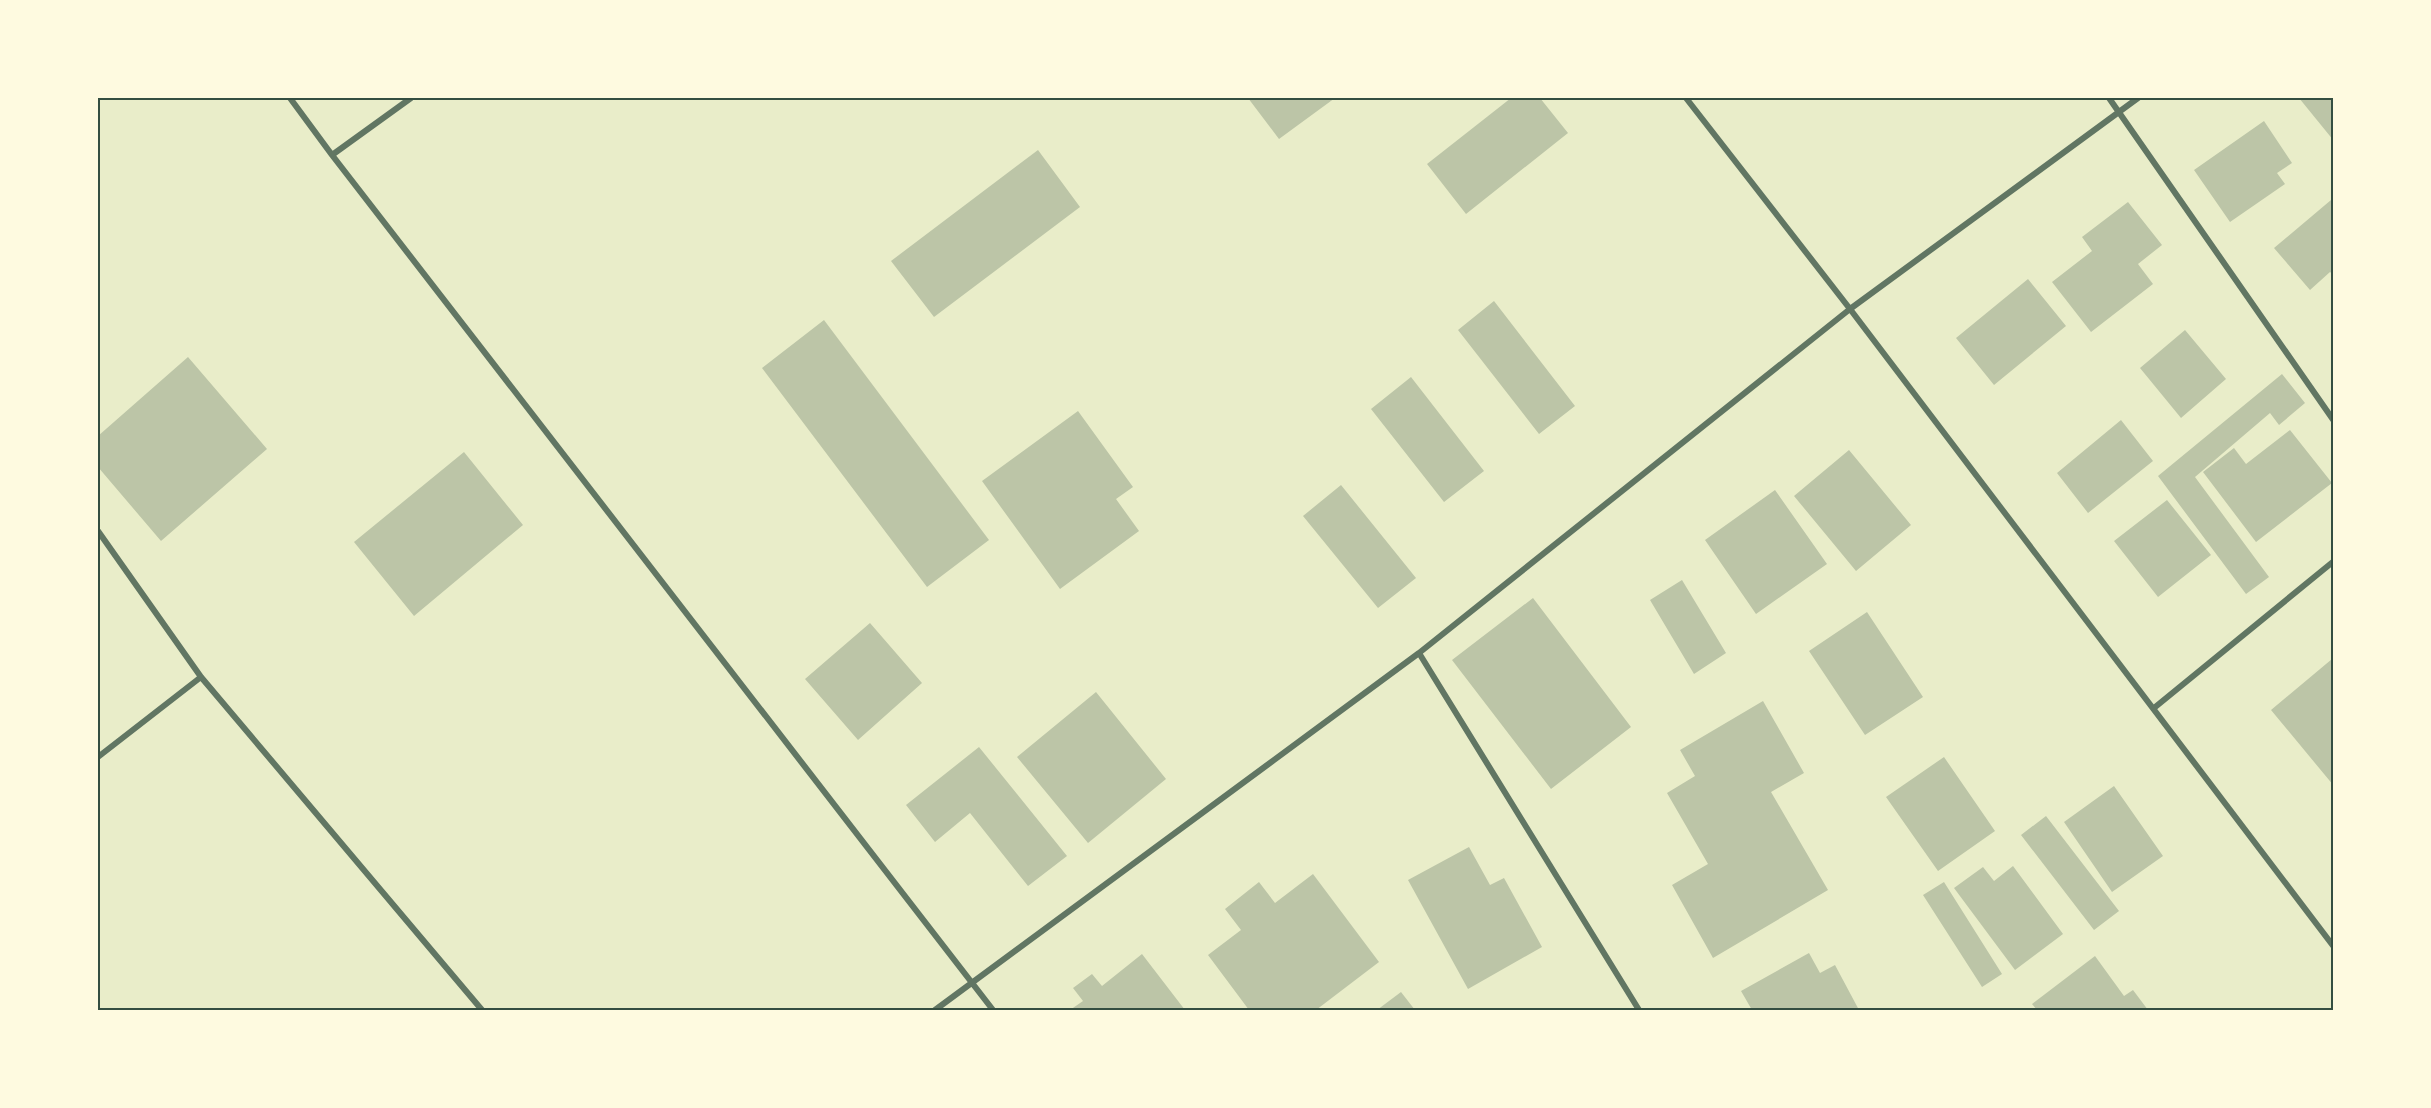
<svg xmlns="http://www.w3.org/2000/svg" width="2431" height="1108" font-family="Overpass,sans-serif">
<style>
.building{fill:#bcc5a7}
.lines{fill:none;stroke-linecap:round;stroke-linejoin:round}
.minor{stroke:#617663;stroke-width:6}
.neatline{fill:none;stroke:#344e41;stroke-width:2}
</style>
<rect width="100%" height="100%" fill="#e9edc9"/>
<path class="building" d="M1248,98h87l-56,41z
M1511,98h29l28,35 -102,81 -39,-50z
M2299,98h35v43z
M2264,121l28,42 -15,10 8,11 -55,38 -36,-52z
M1038,150l42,57 -146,110 -43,-56z
M2331,200l3,3v72l-4,-3 -20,18 -36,-42z
M2128,202l34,43 -24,19 15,20 -62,48 -39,-50 40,-31 -10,-14z
M2028,279l38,47 -72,59 -38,-47z
M1494,301l81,105 -36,28 -81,-104z
M824,320l165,220 -62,47 -165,-219z
M2185,330l41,49 -45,39 -41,-50z
M188,357l79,92 -106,92 -63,-74v-31z
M2282,374l23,29 -26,22 -9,-12 -75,64 74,100 -23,17 -88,-118z
M1411,377l73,94 -40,31 -73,-93z
M1078,411l55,76 -17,12 23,32 -79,58 -78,-108z
M2121,420l32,41 -65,52 -31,-40z
M2290,430l42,53 -76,59 -53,-70 31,-24 12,16z
M1849,450l62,75 -55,46 -62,-75z
M464,452l59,73 -109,91 -60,-74z
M1341,485l75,93 -38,30 -75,-92z
M1775,490l52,74 -71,50 -51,-74z
M2167,500l44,55 -53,42 -44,-56z
M1682,580l44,73 -32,21 -44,-74z
M1533,598l98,129 -80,62 -99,-129z
M1867,612l56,85 -58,38 -56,-84z
M870,623l52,60 -64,57 -53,-61z
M2332,659l2,2v125l-63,-76z
M1096,692l70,87 -78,64 -71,-86z
M1763,701l41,72 -33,19 57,98 -115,68 -41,-73 36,-21 -41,-71 28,-17 -15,-26z
M979,747l88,109 -39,30 -58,-73 -35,29 -29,-37z
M1944,757l51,74 -57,40 -52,-74z
M2114,786l49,70 -51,36 -48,-70z
M2046,816l73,95 -25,19 -73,-95z
M1469,847l21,38 14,-7 38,69 -74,42 -60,-109z
M2013,866l50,68 -48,36 -61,-82 29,-21 11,14z
M1313,874l66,88 -63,48h-67l-41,-55 33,-25 -16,-21 34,-27 16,21z
M1944,882l58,92 -20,13 -59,-92z
M1809,953l11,20 15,-8 24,45h-107l-11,-19z
M1142,954l43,56h-115l13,-9 -10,-13 19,-14 10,12z
M2095,956l29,40 9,-6 15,20h-111l-5,-6z
M1401,992l14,18h-38z"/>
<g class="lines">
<path class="minor" d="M290,98l42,57 661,855
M1686,98l164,211 484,638
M2109,98l225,323
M332,155l79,-57
M98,531l103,146 281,333
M1419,653l220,357
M2154,708l180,-147
M98,757l103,-80
M935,1010l484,-357 431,-344 288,-211"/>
</g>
<rect width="2431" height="1108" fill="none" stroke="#fefae0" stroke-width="198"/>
<rect x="99" y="99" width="2233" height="910" class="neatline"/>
</svg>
